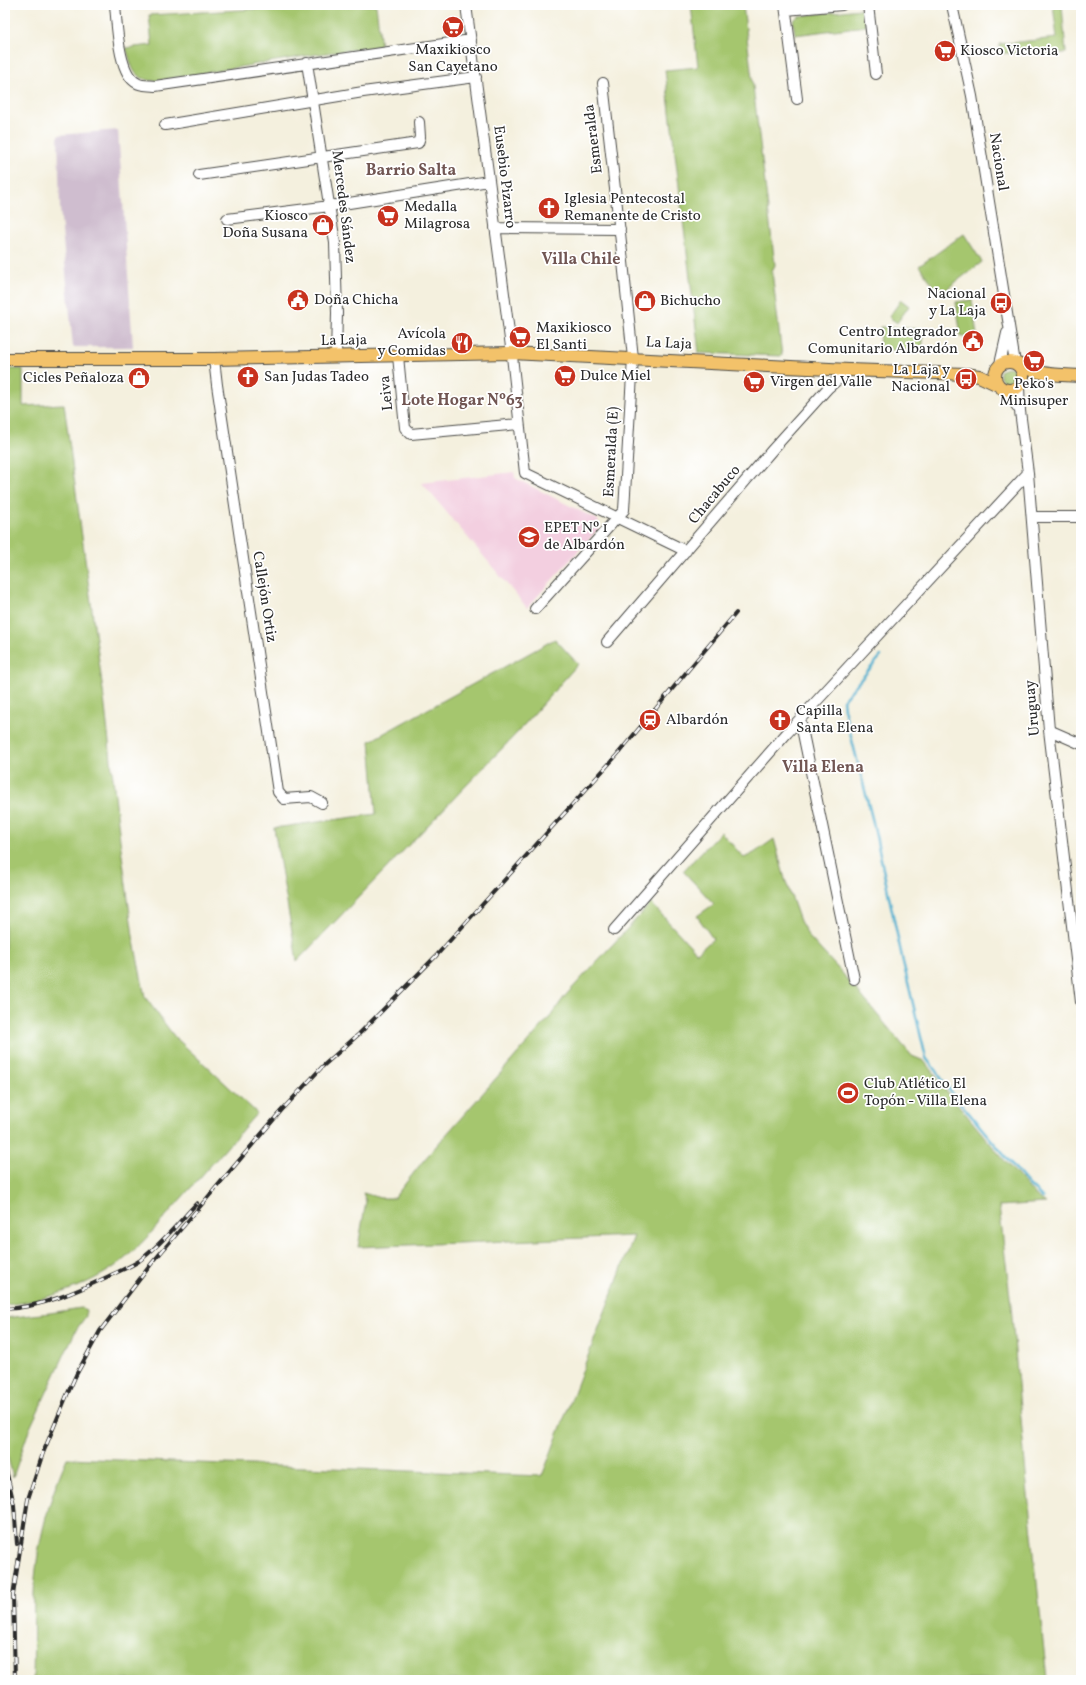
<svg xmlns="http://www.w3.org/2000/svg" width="1086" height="1685" font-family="Vollkorn,serif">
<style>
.built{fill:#f3cfe0}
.industrial{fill:#cfbdcf}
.green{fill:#a5c66e;stroke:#68784c}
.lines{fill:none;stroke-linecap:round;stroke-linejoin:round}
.stream{stroke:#53b1d1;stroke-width:2.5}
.minor-casing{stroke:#494946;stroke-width:12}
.major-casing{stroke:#494946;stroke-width:14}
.minor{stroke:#fff;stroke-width:10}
.major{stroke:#f3c26a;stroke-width:12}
.rail-casing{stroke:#2b2b2b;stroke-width:4}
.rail{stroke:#fff;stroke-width:2.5;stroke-dasharray:8;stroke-linecap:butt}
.labels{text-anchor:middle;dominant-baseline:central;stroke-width:3.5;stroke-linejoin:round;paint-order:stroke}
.poi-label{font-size:15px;fill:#2b2b2b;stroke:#fff;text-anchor:start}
.street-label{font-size:15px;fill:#2b2b2b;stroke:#fff}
.neighbourhood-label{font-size:16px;font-weight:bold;fill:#715653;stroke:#fff}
</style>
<rect width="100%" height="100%" fill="#fff"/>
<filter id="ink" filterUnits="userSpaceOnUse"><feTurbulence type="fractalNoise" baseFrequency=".025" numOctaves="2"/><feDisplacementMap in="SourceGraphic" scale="8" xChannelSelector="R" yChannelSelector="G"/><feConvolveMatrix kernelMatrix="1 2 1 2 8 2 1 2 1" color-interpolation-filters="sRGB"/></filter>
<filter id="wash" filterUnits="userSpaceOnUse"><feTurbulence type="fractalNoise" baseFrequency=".012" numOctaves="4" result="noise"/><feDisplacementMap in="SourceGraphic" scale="16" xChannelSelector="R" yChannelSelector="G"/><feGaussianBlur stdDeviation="0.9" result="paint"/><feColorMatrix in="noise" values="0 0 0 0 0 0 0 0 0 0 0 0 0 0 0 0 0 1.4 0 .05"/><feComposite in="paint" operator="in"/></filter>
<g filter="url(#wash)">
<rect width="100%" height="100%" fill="#f4f0de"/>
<path class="built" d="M514,472l1,6 83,42 2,7 -73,81 -105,-125z"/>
<path class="industrial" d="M118,130l15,217h-60l-13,-138 -2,-74z"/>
<path class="green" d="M277,5h99l5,41 -69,9 -157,26c-24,-2 -22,-14 -29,-33l26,-3 -3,-30 128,-7z
M691,5h52l32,260 -3,6 10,85 -83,-3 -34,-283 33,-3z
M1053,5h9l4,48h-66l-1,-9 58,-6z
M860,9l4,6 2,11 -71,9 -2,-14 5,-5z
M964,234l18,28 -42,32 -21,-28z
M901,300l8,6 -12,17 -8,-6z
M972,300l5,35 -16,2 -5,-35z
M880,327l44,2 -2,23 -43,-3z
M1008,367c7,1 10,5 13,12l-4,7 -7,1 -10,-9v-7z
M5,369h18v37l41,-2 40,294 16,142 13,96 12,61 29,39 83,77c-26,30 -53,60 -79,89 -20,23 -39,47 -64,65 -29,20 -74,35 -109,38z
M555,639l23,25 -62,70 -219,227 -23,-133 102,-14 -6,-73z
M721,832l23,26 10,-5 20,-14 11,40 15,42 9,16 35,38 9,14 2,-1 57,68 12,5 21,28 53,64 36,41 12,9 -47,3 12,99 15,170 21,205h-1014c1,-29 0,-57 1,-86 2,-47 14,-93 33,-136l475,18 92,-240 -276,11 8,-46 -3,-8 17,5h14l29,-37 127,-144 15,-21 86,-93 46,50 16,-14 -16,-23 17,-12 -31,-33z
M81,1308l5,2v6l-10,14 -47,100 -16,47 -8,-30v-129l45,-5z"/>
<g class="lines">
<path class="stream" d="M881,656l-38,44 1,9 29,113 30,140 23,96 27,36 76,91 14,13"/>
</g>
</g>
<g filter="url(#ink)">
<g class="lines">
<g class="minor-casing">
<path id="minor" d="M115,5c2,19 3,69 22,78 4,3 13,2 18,3l316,-46
M466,5l45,342 14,126 161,78
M785,5l12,94
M868,5l8,69
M952,5l20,91 43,267
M786,10l56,-5
M307,63l28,180 2,70 -1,43
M165,125l198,-33 113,-15
M199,175l219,-32 2,-6 -1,-15
M227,219l103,-13 159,-25
M495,228l125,1
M398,356l7,72 6,6 108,-10
M214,359l3,26 61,407 6,7 27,-2 11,6
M1000,364l7,-31
M1019,386l1,25 8,62 21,257 32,272
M1003,389l8,9 8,11
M1032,517h49
M535,609l89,-99 9,-152 -13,-125 -17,-150
M607,642l166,-193 55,-61 21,-18
M800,719l54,260
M1049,730l32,14
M614,930l173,-197 241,-260"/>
</g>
<g class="major-casing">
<path id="major" d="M5,359h209l297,-6 338,17 117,4 13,2 17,8
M995 376a14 14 0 1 1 28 0a14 14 0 1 1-28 0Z
M1018,364c20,11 40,11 63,12"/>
</g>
<use href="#minor" class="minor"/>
<use href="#major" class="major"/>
<g class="rail-casing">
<path id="rail" d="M5,1309c37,-2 71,-17 104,-33 10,-5 21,-9 30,-15 22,-16 40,-39 58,-58
M5,1465l9,40 3,39
M15,1680l-2,-85 15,-96 15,-46 24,-58 9,-20 24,-44 52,-68 129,-152 42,-45 36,-32 77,-78 180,-200 120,-143"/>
</g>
<use href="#rail" class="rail"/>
</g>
</g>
<defs>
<g id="supermarket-disc" transform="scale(1.15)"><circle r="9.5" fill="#c8321e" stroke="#fff"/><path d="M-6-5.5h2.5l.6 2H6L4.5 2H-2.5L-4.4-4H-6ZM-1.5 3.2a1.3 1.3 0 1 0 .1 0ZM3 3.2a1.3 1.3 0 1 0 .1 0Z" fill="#fff"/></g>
<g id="church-disc" transform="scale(1.15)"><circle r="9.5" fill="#c8321e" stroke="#fff"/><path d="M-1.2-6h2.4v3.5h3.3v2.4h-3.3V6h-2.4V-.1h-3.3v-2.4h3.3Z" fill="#fff"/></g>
<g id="shop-disc" transform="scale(1.15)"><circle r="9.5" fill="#c8321e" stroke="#fff"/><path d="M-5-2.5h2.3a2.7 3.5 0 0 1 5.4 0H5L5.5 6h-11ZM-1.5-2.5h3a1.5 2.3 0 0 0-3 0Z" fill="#fff"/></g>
<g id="civic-disc" transform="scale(1.15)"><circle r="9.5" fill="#c8321e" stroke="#fff"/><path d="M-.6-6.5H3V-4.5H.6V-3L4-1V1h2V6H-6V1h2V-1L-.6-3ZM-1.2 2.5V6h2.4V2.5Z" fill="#fff"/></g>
<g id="bus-disc" transform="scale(1.15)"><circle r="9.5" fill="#c8321e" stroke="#fff"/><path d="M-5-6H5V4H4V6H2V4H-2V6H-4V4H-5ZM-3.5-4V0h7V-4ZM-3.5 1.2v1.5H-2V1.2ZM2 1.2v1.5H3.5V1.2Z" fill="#fff"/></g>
<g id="restaurant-disc" transform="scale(1.15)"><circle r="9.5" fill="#c8321e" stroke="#fff"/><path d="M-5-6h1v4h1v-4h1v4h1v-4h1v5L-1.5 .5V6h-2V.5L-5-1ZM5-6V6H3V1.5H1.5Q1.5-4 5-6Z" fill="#fff"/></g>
<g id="school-disc" transform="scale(1.15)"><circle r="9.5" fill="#c8321e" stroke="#fff"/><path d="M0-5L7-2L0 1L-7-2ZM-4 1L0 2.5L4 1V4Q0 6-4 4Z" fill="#fff"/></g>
<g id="station-disc" transform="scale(1.15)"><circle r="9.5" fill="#c8321e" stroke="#fff"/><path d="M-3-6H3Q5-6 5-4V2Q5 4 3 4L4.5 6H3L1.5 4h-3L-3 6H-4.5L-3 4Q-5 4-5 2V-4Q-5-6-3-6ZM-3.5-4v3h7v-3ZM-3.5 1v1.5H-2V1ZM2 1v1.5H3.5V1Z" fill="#fff"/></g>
<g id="stadium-disc" transform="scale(1.15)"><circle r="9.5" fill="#c8321e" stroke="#fff"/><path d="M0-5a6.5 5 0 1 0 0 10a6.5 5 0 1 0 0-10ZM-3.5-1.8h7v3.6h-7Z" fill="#fff"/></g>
</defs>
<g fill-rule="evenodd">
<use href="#supermarket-disc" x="453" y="27"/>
<use href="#supermarket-disc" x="945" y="51"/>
<use href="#church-disc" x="549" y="208"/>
<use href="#supermarket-disc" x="388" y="216"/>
<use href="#shop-disc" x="323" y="225"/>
<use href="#civic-disc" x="298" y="300"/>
<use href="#shop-disc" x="645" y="301"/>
<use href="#bus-disc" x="1001" y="303"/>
<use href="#supermarket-disc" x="520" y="337"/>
<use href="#civic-disc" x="973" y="341"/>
<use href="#restaurant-disc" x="462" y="343"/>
<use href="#supermarket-disc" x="1034" y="361"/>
<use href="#supermarket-disc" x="565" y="376"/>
<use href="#church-disc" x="248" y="377"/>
<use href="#shop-disc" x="139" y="378"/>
<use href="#bus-disc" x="966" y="379"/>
<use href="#supermarket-disc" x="754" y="382"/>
<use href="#school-disc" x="529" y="537"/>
<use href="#station-disc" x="650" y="720"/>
<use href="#church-disc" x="780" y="720"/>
<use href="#stadium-disc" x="848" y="1093"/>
</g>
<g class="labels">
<g class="poi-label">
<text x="453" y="50" text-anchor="middle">Maxikiosco<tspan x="453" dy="17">San Cayetano</tspan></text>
<text x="960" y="51">Kiosco Victoria</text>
<text x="564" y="199">Iglesia Pentecostal<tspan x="564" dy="17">Remanente de Cristo</tspan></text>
<text x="404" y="207">Medalla<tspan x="404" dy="17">Milagrosa</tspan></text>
<text x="308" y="216" text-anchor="end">Kiosco<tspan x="308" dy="17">Doña Susana</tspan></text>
<text x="986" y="294" text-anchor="end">Nacional<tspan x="986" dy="17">y La Laja</tspan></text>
<text x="314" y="300">Doña Chicha</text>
<text x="660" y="301">Bichucho</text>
<text x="536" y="328">Maxikiosco<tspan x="536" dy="17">El Santi</tspan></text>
<text x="958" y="332" text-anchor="end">Centro Integrador<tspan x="958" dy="17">Comunitario Albardón</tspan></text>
<text x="446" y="334" text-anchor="end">Avícola<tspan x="446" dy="17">y Comidas</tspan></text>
<text x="950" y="370" text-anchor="end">La Laja y<tspan x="950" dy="17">Nacional</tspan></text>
<text x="580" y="376">Dulce Miel</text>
<text x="264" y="377">San Judas Tadeo</text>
<text x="124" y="378" text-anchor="end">Cicles Peñaloza</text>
<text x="770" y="382">Virgen del Valle</text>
<text x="1034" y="384" text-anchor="middle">Peko's<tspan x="1034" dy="17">Minisuper</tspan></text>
<text x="544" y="528">EPET Nº 1<tspan x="544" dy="17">de Albardón</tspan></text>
<text x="796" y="711">Capilla<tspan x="796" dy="17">Santa Elena</tspan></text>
<text x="666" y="720">Albardón</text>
<text x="864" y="1084">Club Atlético El<tspan x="864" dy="17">Topón - Villa Elena</tspan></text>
</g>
<g class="street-label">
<text transform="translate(594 139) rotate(-97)">Esmeralda</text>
<text transform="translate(998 162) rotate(81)">Nacional</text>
<text transform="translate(504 177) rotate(83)">Eusebio Pizarro</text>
<text transform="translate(343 207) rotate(83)">Mercedes Sández</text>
<text transform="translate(344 341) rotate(-1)">La Laja</text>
<text transform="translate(669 344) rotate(3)">La Laja</text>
<text transform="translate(387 393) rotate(-96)">Leiva</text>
<text transform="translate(612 452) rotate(-87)">Esmeralda (E)</text>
<text transform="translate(715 495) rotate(-50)">Chacabuco</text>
<text transform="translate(264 597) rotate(81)">Callejón Ortiz</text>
<text transform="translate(1033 708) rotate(-95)">Uruguay</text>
</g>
<g class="neighbourhood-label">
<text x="411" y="171">Barrio Salta</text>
<text x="581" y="260">Villa Chile</text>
<text x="462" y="401">Lote Hogar Nº63</text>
<text x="823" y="768">Villa Elena</text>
</g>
</g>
<rect width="1086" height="1685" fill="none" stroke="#fff" stroke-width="20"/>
</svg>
